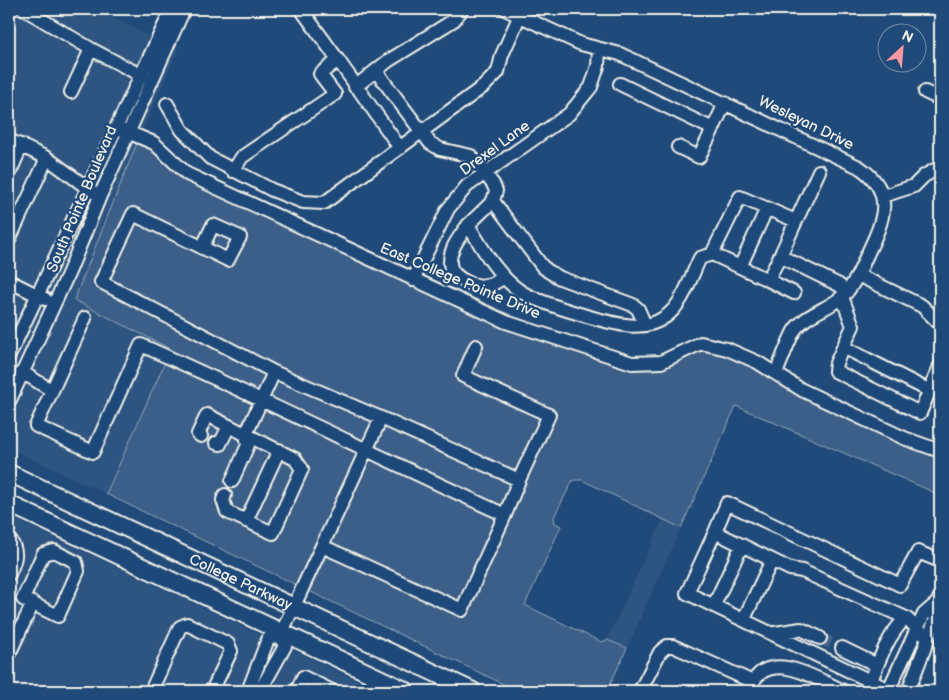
<svg xmlns="http://www.w3.org/2000/svg" width="949" height="700" font-family="'Balsamiq Sans',sans-serif">
<style>
.built{fill:#2d5581}
.green{fill:#3a5f88;stroke:#97a8b8}
.lines{fill:none;stroke-linecap:round;stroke-linejoin:round}
.minor-tunnel{stroke:#3f638a;stroke-width:12;stroke-dasharray:12 6;stroke-linecap:butt}
.minor-casing{stroke:#f4f1e8;stroke-width:16}
.major-casing{stroke:#f4f1e8;stroke-width:20}
.minor{stroke:#1f4a7a;stroke-width:12}
.major{stroke:#1f4a7a;stroke-width:16}
.labels{text-anchor:middle;dominant-baseline:central;stroke-width:5;stroke-linejoin:round;paint-order:stroke}
.street-label{font-size:15px;fill:#f4f1e8;stroke:#1f4a7a}
</style>
<rect width="100%" height="100%" fill="#1f4a7a"/>
<filter id="ink" filterUnits="userSpaceOnUse"><feTurbulence type="fractalNoise" baseFrequency=".02" numOctaves="2"/><feDisplacementMap in="SourceGraphic" scale="10" xChannelSelector="R" yChannelSelector="G"/><feConvolveMatrix kernelMatrix="1 2 1 2 8 2 1 2 1" color-interpolation-filters="sRGB"/></filter>
<g filter="url(#ink)">
<path class="built" d="M9,9h84l85,40 -41,94 -63,157 97,49 -65,145 -97,-46z
M582,480l99,48 -54,120 -20,-8 55,-119 -3,-3z
M9,516l370,175h-370z"/>
<path class="green" d="M137,143l419,193 71,22 39,-4 41,-11 101,48 132,55v49l-204,-89 -55,122 -99,-48h-9l-19,37 1,6 6,3 -36,79 76,37 6,-2 20,8 -20,43h-89l-412,-197 65,-145 -97,-49z"/>
<g class="lines">
<path class="minor-tunnel" d="M820,638l22,10"/>
<g class="minor-casing">
<path id="minor" d="M24,9l67,40 57,30
M505,9l76,35 39,10 239,113c39,26 23,56 7,90 -6,14 -12,28 -23,39 -14,13 -38,18 -49,35 -7,13 -12,29 -18,42
M338,60l62,88
M376,71l54,72 10,6 31,7 22,28 3,7 -3,10 -25,24c14,22 29,51 52,66 18,12 83,31 105,34 14,2 29,0 40,-8 18,-12 26,-41 35,-59l12,-4 56,26
M620,84l93,45 12,-26
M355,87l33,-26 66,-41 8,-11
M71,92l20,-43
M925,92l15,7
M167,104l15,26 28,28 62,32 31,12 21,1 160,-117 14,-14 4,-17 18,-40
M118,128l36,15 33,31 319,148 126,41 29,-1 40,-19 26,6 30,13 45,28 102,48 36,13
M9,140l38,18 46,34
M678,147l21,10 14,-28
M233,171l9,-14 93,-63 -15,-20 18,-14 -37,-51
M819,171l-39,85 59,29 8,7
M9,174l13,-29
M883,196l31,-10 10,-10 16,-9
M493,201l49,65 6,5 12,7 73,27 5,4 7,16
M468,225c-8,11 -19,24 -18,39 2,14 24,24 37,21 7,-1 12,-4 17,-8
M9,240l38,-82
M202,248l11,-23 27,12 -12,23 -95,-46 -32,68 173,90 107,46
M712,254l28,-57 56,24
M780,256l-12,24 26,13
M740,267l27,-59
M858,275l64,31 18,18
M413,280l35,-71 19,-23 102,-72 22,-27 7,-21 1,-16
M9,281l36,18
M842,297l11,29 -17,37 -1,8 85,42 20,-47
M85,318l-49,108 57,26 48,-107c122,54 242,114 364,170l-43,95 -140,-64 59,-128 138,62 30,-65 -86,-39 13,-30
M843,347l87,44
M9,356l163,-347
M22,372l29,18
M9,402l60,-130 31,-76 84,-187
M201,436l-3,-2 9,-19 88,44 7,10 -29,64 -46,-21 -4,-12 2,-5
M216,443l4,1 9,-18
M232,481l16,-36 -2,-11 28,-62
M505,515l14,-35
M246,521l33,-71
M715,532l12,-29 173,82 18,-33 22,9
M9,539c10,12 6,22 0,35
M54,551l22,11 2,9 -20,45 -35,-17 20,-45z
M714,605l28,-60
M744,619l28,-59
M775,633l26,-4 19,9
M842,648l35,17
M9,654l24,-51
M871,681c8,-21 18,-48 35,-63
M753,682c18,-33 66,-2 90,9
M889,690l-202,-97 28,-61 75,37 12,2 104,47 22,20
M151,691l29,-64 7,-3 41,20 3,7 -19,40
M248,691l20,-52 12,-3
M260,691l25,-45 -5,-10 42,-90
M297,691l6,-14 29,14
M640,691l20,-39 7,-6h6l80,36 -5,9
M888,691l36,-77 14,-12
M908,691l27,-70 4,-22"/>
</g>
<g class="major-casing">
<g id="major">
<path id="s1" d="M9,473l464,218"/>
<path d="M9,504l398,187"/>
</g>
</g>
<use href="#minor" class="minor"/>
<use href="#major" class="major"/>
</g>
</g>
<g class="labels">
<g class="street-label">
<text transform="translate(806 123) rotate(26)">Wesleyan Drive</text>
<text transform="translate(495 148) rotate(-36)">Drexel Lane</text>
<text transform="translate(82 199) rotate(-67)">South Pointe Boulevard</text>
<text transform="translate(460 281) rotate(23)">East College Pointe Drive</text>
<text stroke="none"><textPath href="#s1" startOffset="256">College Parkway</textPath></text>
</g>
</g>
<rect width="949" height="700" fill="none" stroke="#1f4a7a" stroke-width="30"/>
<rect x="15" y="15" width="919" height="670" fill="none" stroke="#f4f1e8" stroke-width="2" filter="url(#ink)"/>
<g transform="translate(902 48) rotate(26)"><circle r="24" fill="#1f4a7a" stroke="#748da6"/>
<path d="M0-4L9 19L0 12L-9 19Z" fill="#ff9aa2"/>
<text y="-8" font-size="14" font-weight="bold" text-anchor="middle" fill="#f4f1e8">N</text>
</g>
</svg>
